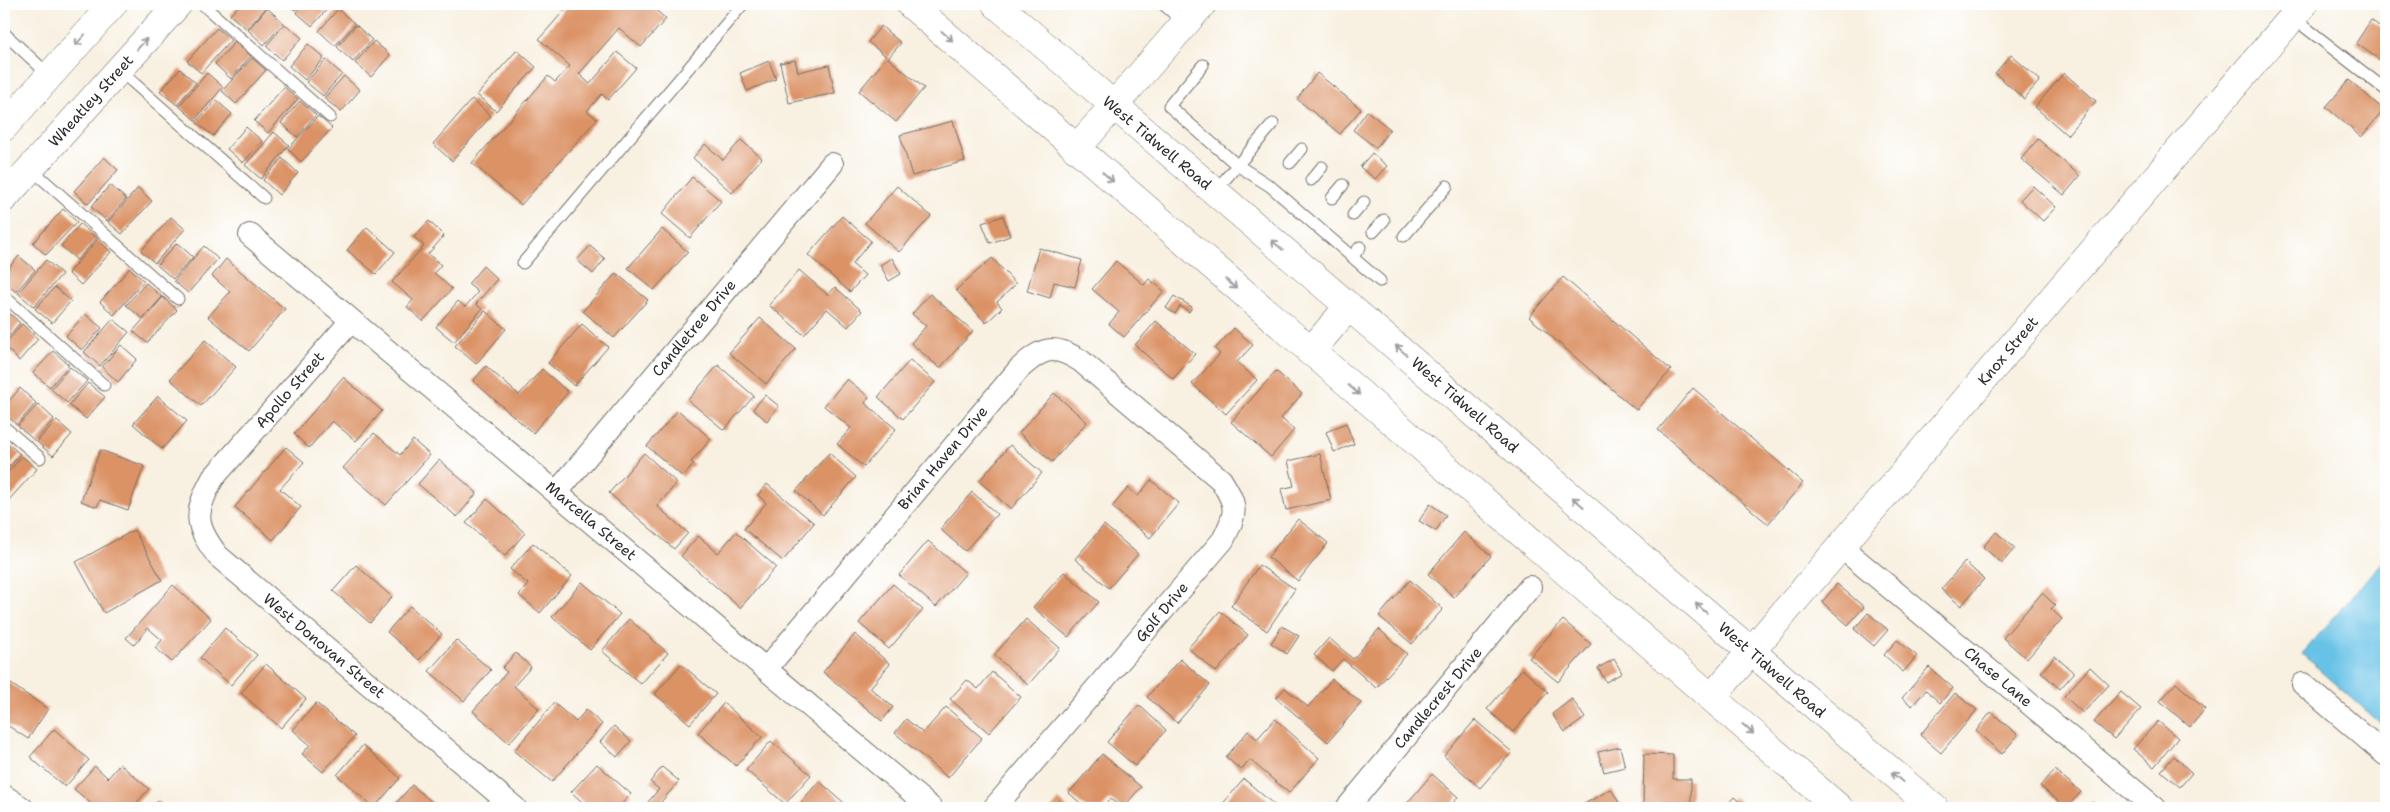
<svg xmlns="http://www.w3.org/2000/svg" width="2390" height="812" font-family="'Shantell Sans',sans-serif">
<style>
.water{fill:#68c2e6;stroke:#4a7688}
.building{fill:#db9265}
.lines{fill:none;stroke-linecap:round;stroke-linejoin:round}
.lane-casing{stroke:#73706a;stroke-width:13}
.street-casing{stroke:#73706a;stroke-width:24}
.secondary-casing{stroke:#73706a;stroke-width:29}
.lane{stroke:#fff;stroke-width:11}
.street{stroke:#fff;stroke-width:22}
.secondary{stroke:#fff;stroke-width:28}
.oneway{stroke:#a0a0a0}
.labels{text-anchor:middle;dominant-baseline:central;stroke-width:4;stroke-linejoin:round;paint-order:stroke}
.street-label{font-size:15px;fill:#2b2b2b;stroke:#fff}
</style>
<rect width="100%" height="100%" fill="#fff"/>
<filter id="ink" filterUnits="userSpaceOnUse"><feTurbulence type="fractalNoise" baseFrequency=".02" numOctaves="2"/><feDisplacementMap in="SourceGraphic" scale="10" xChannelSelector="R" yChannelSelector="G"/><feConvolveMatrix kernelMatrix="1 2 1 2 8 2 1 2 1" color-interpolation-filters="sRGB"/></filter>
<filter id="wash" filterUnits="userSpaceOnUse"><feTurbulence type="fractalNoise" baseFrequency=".0096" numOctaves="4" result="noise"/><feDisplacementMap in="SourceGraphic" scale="20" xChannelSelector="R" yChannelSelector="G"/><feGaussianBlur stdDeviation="1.12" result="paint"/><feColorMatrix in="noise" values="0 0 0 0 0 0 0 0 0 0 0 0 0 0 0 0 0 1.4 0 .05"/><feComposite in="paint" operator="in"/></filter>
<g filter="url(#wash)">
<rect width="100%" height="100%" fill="#f8f0e0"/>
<path class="water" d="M2386,558v170l-84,-74z"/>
<g id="blocks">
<path class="building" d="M240,4h22l4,4 -19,21 -17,-14z
M287,4h13l-5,6z
M303,4h29l-20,22 -16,-14z
M570,4h79l17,15 -25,28 -22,-19 -40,46 11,10 27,-32 19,16 -28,32 -6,-6 -15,17 10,8 -76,86 -49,-42 76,-87 7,6 15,-16 -31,-27z
M267,8l17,15 -20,22 -16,-15z
M338,9l17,15 -20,22 -16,-15z
M2371,20l15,11v28l-2,4 -28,-20z
M285,24l17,14 -20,22 -16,-14z
M356,25l16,15 -19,22 -16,-15z
M881,26l20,17 -13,15 36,30 -28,34 -37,-31 28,-34 -19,-15z
M217,28l14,12 -30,33 -14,-12z
M374,41l16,14 -19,22 -16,-14z
M235,42l16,14 -20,23 -16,-15z
M308,44l16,14 -19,22 -16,-14z
M517,50l19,17 -40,44 -19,-16z
M2011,55l29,25 -16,19 -29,-26z
M252,58l14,12 -30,34 -14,-13z
M326,60l16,14 -19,22 -17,-14z
M795,60l3,12 31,-7 6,28 -46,10 -9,-40z
M769,61l7,18 -29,12 -7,-18z
M180,69l16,14 -19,22 -17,-14z
M207,73l16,14 -28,33 -16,-14z
M1317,73l44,36 -21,25 -43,-35z
M2064,73l32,28 -29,34 -32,-28z
M344,76l16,14 -19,22 -17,-14z
M2349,80l35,30 -23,27 -35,-30z
M284,87l14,12 -30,34 -14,-12z
M472,99l19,17 -39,45 -19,-17z
M216,100l16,14 -19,22 -17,-14z
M300,101l16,14 -19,22 -16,-14z
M1367,111l23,18 -14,19 -23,-18z
M318,116l14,12 -31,34 -13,-13z
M953,121l12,40 -53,15 -12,-41z
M246,127l16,14 -19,22 -16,-14z
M274,132l15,13 -28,34 -16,-14z
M2038,139l42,37 -16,19 -43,-36z
M741,140l21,18 -30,35 -39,-35 12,-14 18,16z
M1372,153l15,13 -12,13 -15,-12z
M104,157l14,13 -30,34 -14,-13z
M282,158l16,15 -19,22 -16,-15z
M692,177l29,24 -31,37 -28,-24z
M110,185l16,14 -19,22 -16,-14z
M897,186l34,30 -32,36 -34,-29z
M2033,186l23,21 -13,14 -23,-21z
M138,188l14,13 -30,33 -14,-12z
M63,209l14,13 -31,33 -13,-12z
M842,216l29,25 -19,23 13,11 -15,17 -42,-37z
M1003,216l7,20 -20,7 -8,-20z
M171,217l14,12 -30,34 -14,-12z
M429,221l15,15 -16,18 13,11 -7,8 18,16 -29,32 -16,-14 6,-7 -21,-18 32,-36 -10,-9z
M80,224l17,14 -20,22 -16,-14z
M367,227l28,25 -19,22 -29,-24z
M662,229l26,23 -34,38 -26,-22z
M98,239l13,13 -30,33 -13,-12z
M177,243l16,14 -20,22 -16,-14z
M204,246l14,13 -30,34 -14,-12z
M590,246l15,13 -12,15 -16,-14z
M1039,248l43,12 -7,27 -21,-5 -4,16 -23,-7z
M19,256l16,14 -19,22 -12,-10v-9z
M892,258l9,16 -12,7 -9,-16z
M992,258l24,26 -19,18 5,6 -16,15 -30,-33z
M226,259l59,50 -36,42 -41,-34 22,-25 -18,-16z
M46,260l16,14 -28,33 -16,-14z
M1116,261l28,24 5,-6 15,12 -40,46 -15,-13 10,-12 -27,-23z
M483,266l14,13 -21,25 6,5 -28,33 -18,-15 22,-26 7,6 13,-15 -10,-8z
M130,268l14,13 -30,34 -14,-13z
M799,270l29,25 7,-8 27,24 -14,16 -21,-18 -23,26 -35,-30z
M616,273l32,27 -34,38 -31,-27z
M1563,277l108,93 -35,40 -107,-93z
M146,283l16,14 -19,22 -17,-14z
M55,287l16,14 -19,22 -17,-14z
M930,294l43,37 -33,37 -29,-25 15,-17 -14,-12z
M1174,296l18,11 -3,5 -9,-6 -5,8 -9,-6z
M163,297l14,13 -30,33 -14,-12z
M4,308l16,15 -16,19z
M485,311l21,18 -30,35 -21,-18z
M85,314l17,14 -20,22 -16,-14z
M760,318l36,31 -30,35 -37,-31z
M113,319l16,13 -29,34 -16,-14z
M1156,321l39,33 -22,25 -38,-34z
M22,324l16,15 -19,22 -15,-16z
M582,324l26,23 -34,39 -26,-23z
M1234,328l19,17 -16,17 20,18 -31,34 -34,-30 28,-30 -5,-5z
M205,340l31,27 -35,39 -31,-27z
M121,345l16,14 -19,23 -16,-15z
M53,351l16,14 -19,22 -17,-14z
M910,360l25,22 -32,37 -25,-22z
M718,365l36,31 -30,34 -36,-30z
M486,366l33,29 23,-26 26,23 -35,41 -60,-52z
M70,367l17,14 -20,22 -16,-14z
M1276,371l26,23 -21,24 13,12 -23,27 -40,-35z
M343,377l39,34 -26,30 -24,-20 -23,27 -15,-14z
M847,379l22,18 -4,6 31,26 -32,38 -27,-23 14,-16 -27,-22z
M88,383l17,14 -19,22 -17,-14z
M20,388l16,15 -19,22 -13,-12v-6z
M1693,388l110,95 -35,41 -110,-94z
M1054,393l33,29 -35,40 -33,-29z
M765,395l14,11 -12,15 -14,-12z
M158,396l29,25 -25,28 -29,-25z
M38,404l16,15 -19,22 -17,-15z
M678,410l33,29 -20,23 3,2 -11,13 -36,-31z
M56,420l16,14 -19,22 -16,-14z
M1346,423l8,21 -20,8 -8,-20z
M374,433l26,22 13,-15 17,15 -44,50 -43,-37z
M6,442l14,12 -16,19v-29z
M1010,445l32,28 -31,36 -32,-28z
M286,447l18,15 -24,27 21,18 -28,33 -38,-33z
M100,450l44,16 -16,44 -28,-10 -3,7 -16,-6z
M644,453l33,30 -20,23 31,27 -14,16 -65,-56z
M829,453l27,24 -33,38 -27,-24z
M1320,454l11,46 -45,10 -5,-21 13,-3 -6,-25z
M22,456l15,13 -31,34 -2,-3v-23z
M439,460l38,33 -20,24 -39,-33z
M1151,480l28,23 -29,35 -38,-31 16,-19 10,8z
M767,484l47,39 -31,38 -39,-32 22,-26 -8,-8z
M972,492l25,22 -32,37 -25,-22z
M487,499l38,34 -20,23 -39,-33z
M1430,504l16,11 -10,16 -17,-10z
M1298,519l30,24 -30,38 -30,-24z
M1104,525l34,29 -29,34 -34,-29z
M134,530l28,50 -58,33 -28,-51z
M736,532l40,35 -36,41 -59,-52 17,-20 20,17z
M1464,532l27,24 -37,41 -26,-23z
M1996,532l19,16 -13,15 -19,-16z
M928,541l38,32 -30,34 -37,-32z
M533,543l39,33 -32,37 -21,-18 9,-11 -18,-15z
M1965,562l19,17 -23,27 -20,-17z
M356,565l36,32 -22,26 -37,-32z
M1259,565l36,24 -28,42 -36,-25z
M1064,572l35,30 -31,35 -35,-30z
M1410,580l33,29 -31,35 -33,-28z
M582,582l38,32 -30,36 -38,-33z
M893,584l30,26 -34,39 -30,-26z
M1837,584l27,23 -16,18 -26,-23z
M173,585l38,34 -39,43 -17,-14 7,-8 -14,-12 -14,17 -8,-7z
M2042,593l13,12 -4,4 11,10 -35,40 -24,-21z
M410,606l32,28 -23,26 -32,-28z
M1220,611l28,24 -32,37 -28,-24z
M1868,613l20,17 -14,16 -20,-17z
M629,619l39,34 -27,31 -39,-33z
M1026,619l34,29 -32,37 -34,-30z
M1563,620l28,24 -33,38 -29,-24z
M1282,626l17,10 -12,18 -16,-11z
M225,628l32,27 -26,30 -31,-27z
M1379,629l28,25 -31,34 -33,-29 -11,12 -18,-16 15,-17 24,21z
M855,634l35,30 -20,24 23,19 -11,14 -59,-49z
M456,640l35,30 -27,31 -35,-30z
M1897,640l20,16 -14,16 -19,-17z
M516,653l15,14 -17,19 25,23 -30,34 -36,-32 34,-39 -5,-4z
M2055,656l19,17 -14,16 -19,-17z
M1180,659l30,26 -33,38 -30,-26z
M1614,659l8,14 -16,9 -8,-14z
M266,664l40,35 -25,29 -40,-35z
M681,664l35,30 -26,30 -35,-30z
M1929,667l24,21 -13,15 -14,-13 -14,16 -10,-8z
M2090,667l19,18 -26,28 -19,-17z
M1522,669l26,23 -35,40 -26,-23z
M992,672l29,25 -32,36 -39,-34 17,-19 11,9z
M1332,679l29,24 -33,39 -52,-44 9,-10 23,19z
M5,680l43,29 -20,30 -24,-16z
M2176,683l29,26 -15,18 -30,-26z
M2121,692l20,17 -27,30 -20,-17z
M1955,693l22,17 -36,43 -21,-18z
M1572,699l13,19 -20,14 -13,-18z
M316,703l39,33 -32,36 -21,-18 8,-9 -17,-15z
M554,703l22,19 10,-12 16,14 -50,58 -38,-31z
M724,703l38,34 -26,29 -38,-33z
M1139,705l27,25 -31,36 -28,-24z
M946,707l36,31 -34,40 -53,-45 11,-14 17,14z
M1991,712l27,23 -16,19 -26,-23z
M1275,719l44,39 -30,35 -39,-33 -9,10 -15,-13 22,-26 9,8z
M1475,720l37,32 -32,36 -36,-32z
M2158,721l20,17 -24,29 -21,-18z
M614,726l17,15 -14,16 -17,-15z
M54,729l35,31 -24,27 -35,-30z
M771,741l40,34 -26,29 -39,-34z
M363,745l37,33 -26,30 -37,-33z
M1620,747l5,20 -21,5 -6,-20z
M1102,754l39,33 -18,21 -13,-9 -8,9h-16l-17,-15z
M1644,754l29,1v24h18v29h-48z
M2174,756l18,17 -12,14 -19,-16z
M120,764l29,25 -17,19h-36l-22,-19 21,-23 13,12z
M597,764l34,30 -13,14h-29l-18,-16z
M662,767l17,14 -23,27h-13l16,-19 -9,-7z
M2055,770l26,22 -15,16 -26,-22z
M1432,774l26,23 -9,11h-46z
M1244,779l34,29h-59z
M819,781l31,27h-54z
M412,785l27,23h-47z
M1611,789l11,19h-45z
M1734,797l13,11h-23z
M1059,800l9,8h-16z
M158,801l8,7h-14z
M2092,802l7,6h-12z"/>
</g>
</g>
<g filter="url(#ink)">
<use href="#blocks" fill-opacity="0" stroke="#73706a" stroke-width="1"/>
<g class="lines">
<g class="lane-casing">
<path id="lane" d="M202,4l128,113
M1163,4l22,19
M2292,17l94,73
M4,33l45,42
M1203,65l-34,41 68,59 33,21 110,95
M119,70l145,128
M1290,163l12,-14
M30,168l148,131
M1311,180l11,-13
M1215,191l58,-67
M1332,198l11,-13
M1353,215l11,-13
M1373,232l11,-12
M1404,236l43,-50
M1352,257l8,-10
M523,263l220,-259
M4,296l100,89
M4,427l36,31"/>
</g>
<g class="street-casing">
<path id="street" d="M250,235l681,573
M351,321l-138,157c-19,35 -19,47 5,78l297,252
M557,492l275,-328
M1841,547l314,261
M766,669l253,-300c24,-22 34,-25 62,-8l140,119c17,27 16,32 2,60l-229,268
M2303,684l83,71
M4,796l18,12
M1347,808l183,-221"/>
</g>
<g class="secondary-casing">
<path id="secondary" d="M910,4l929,804
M996,4l938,804
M4,127l109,-123
M1076,149l126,-145
M4,198l174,-194
M1310,352l39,-46
M1712,697l592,-693"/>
</g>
<use href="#lane" class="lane"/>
<use href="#street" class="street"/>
<use href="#secondary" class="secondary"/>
</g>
<defs><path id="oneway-shaft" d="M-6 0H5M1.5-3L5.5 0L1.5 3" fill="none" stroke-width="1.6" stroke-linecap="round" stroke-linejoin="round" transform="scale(1.25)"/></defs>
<g class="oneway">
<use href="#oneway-shaft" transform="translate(947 36) rotate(41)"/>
<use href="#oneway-shaft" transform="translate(80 40) rotate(132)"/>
<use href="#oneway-shaft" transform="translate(142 44) rotate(-48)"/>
<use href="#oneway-shaft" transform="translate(1108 177) rotate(41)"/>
<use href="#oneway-shaft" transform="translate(1277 245) rotate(-140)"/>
<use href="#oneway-shaft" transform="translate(1231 284) rotate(41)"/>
<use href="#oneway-shaft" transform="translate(1401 350) rotate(-139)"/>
<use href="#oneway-shaft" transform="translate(1354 390) rotate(41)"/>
<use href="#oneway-shaft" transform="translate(1578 502) rotate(-139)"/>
<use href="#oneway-shaft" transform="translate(1701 608) rotate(-139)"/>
<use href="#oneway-shaft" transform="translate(1748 729) rotate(41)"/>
<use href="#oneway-shaft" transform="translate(1897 777) rotate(-139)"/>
</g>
</g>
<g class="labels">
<g class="street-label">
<text transform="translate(91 101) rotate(-48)">Wheatley Street</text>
<text transform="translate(1157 143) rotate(40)">West Tidwell Road</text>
<text transform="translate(694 328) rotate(-50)">Candletree Drive</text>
<text transform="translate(2008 351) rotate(-50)">Knox Street</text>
<text transform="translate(290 390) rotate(-49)">Apollo Street</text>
<text transform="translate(1465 405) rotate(41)">West Tidwell Road</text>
<text transform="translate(943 458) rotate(-50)">Brian Haven Drive</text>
<text transform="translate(591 521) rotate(40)">Marcella Street</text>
<text transform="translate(1162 612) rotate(-50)">Golf Drive</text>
<text transform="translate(324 646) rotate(40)">West Donovan Street</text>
<text transform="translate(1772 670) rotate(41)">West Tidwell Road</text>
<text transform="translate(1998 677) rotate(40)">Chase Lane</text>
<text transform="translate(1438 698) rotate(-50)">Candlecrest Drive</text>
</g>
</g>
<rect width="2390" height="812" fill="none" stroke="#fff" stroke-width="20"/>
</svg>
